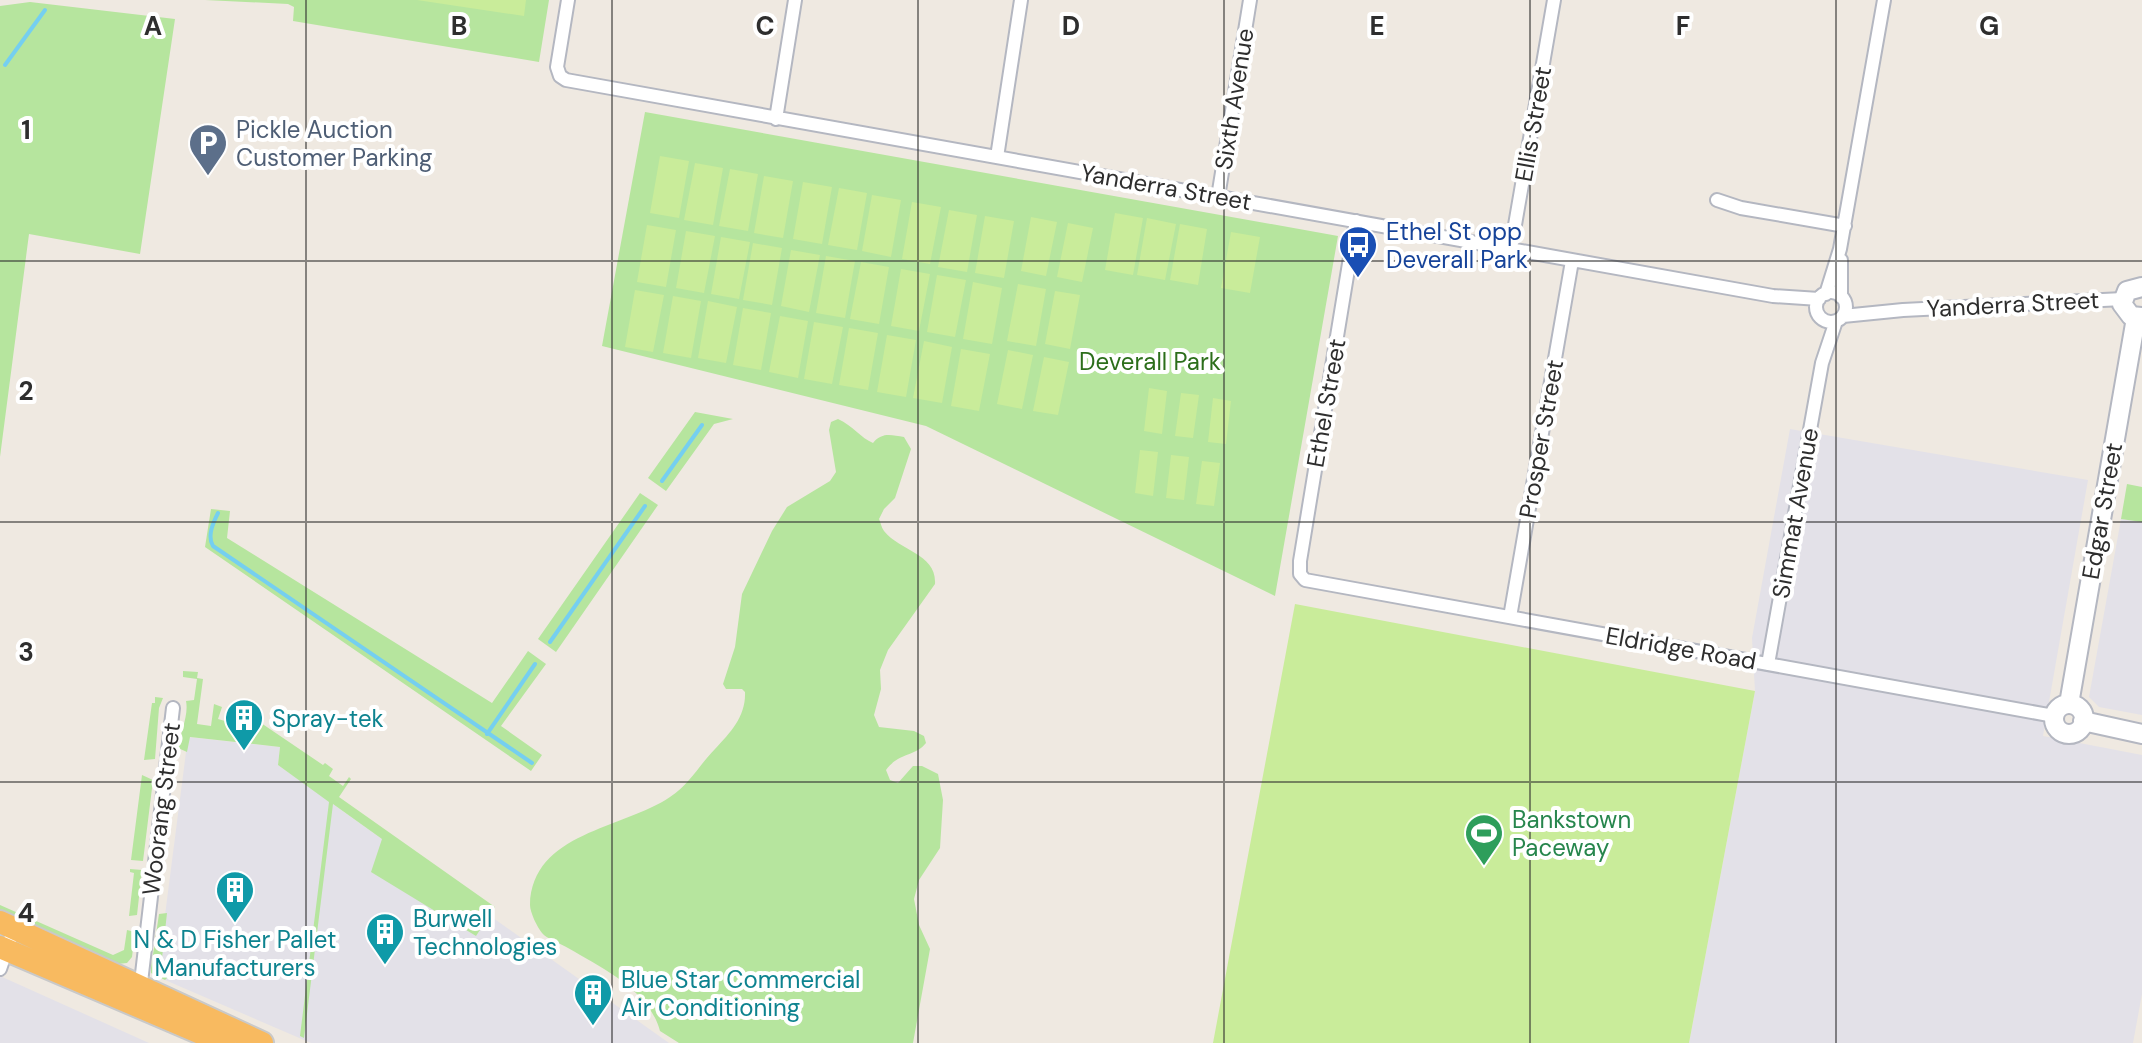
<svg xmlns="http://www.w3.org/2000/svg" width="2142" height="1043" font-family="'DM Sans',sans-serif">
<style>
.industrial{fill:#e3e1e8}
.green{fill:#b6e59e}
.pitch{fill:#c9ec9a}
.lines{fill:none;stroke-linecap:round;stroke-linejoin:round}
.stream{stroke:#75cff0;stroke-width:4}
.minor-casing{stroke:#b4b7c1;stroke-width:16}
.secondary-casing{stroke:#b4b7c1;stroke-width:22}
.trunk-casing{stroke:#c9c9c9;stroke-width:26}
.minor{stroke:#fff;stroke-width:12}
.secondary{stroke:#fff;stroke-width:18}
.trunk{stroke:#f8ba60;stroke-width:22}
.grid{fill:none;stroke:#2e2e2e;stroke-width:2;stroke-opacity:0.55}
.labels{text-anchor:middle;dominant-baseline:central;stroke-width:8;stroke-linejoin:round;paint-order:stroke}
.street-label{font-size:24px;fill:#2e2e2e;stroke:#fff}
.service-label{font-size:24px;fill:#4e5e75;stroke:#fff;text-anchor:start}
.transit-label{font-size:24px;fill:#164399;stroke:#fff;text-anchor:start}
.park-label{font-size:24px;fill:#2c6e1b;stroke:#fff}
.culture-label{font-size:24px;fill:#0d838f;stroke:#fff;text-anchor:start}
.leisure-label{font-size:24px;fill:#27864d;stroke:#fff;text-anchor:start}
.grid-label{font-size:26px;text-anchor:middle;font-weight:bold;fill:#2e2e2e;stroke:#fff;stroke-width:8;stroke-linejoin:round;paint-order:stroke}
</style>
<rect width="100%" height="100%" fill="#efe9e1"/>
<path class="industrial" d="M1790,429l298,51 -45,256 99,19v239l-9,49h-444l66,-352 -3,-53z
M2121,519l21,3v193l-43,-8 -10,-10z
M188,737l92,10 -2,18 391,278h-358l-146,-63 -4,-4 -1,-22z
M0,976l149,67h-149z"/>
<path class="green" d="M205,0h344l-10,62 -246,-41 1,-14 -6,-3z
M30,2l145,17 -35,235 -111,-20 -29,223v-451z
M645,112l693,124 -63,360 -349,-170 -324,-80z
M695,412l38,7 -19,5 -48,67 -18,-13z
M838,419c15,7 23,19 35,24 9,-11 18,-8 31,-6l7,12 -16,49 -11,11 -5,10c2,4 2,8 5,12 16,20 53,23 51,53l-47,66 -8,20 1,19 -7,26 5,12 35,4 10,5 2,7c-11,14 -27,9 -40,27l4,10 8,3 15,-17h9l16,8 5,26 -3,48 -21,32 -5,19 5,26 11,24 -17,94h-234l-19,-12c-11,-41 -58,-63 -92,-83 -8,-5 -21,-9 -26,-15 -5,-6 -12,-21 -12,-28 2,-73 93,-76 140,-108 20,-13 29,-32 45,-48 16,-17 31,-33 30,-57l-3,-3h-16l-3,-5 12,-37 7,-53 30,-63 15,-24 43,-26 6,-9 -7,-42 2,-8z
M2127,484l15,3v35l-21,-3z
M640,493l18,12 -102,147 -18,-13z
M211,509l19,2 -3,27 265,165 36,-52 18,13 -45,62 41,29 -11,16 -326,-224z
M183,671l15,1 -1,6 6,1 -6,45 14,2 3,-22 8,3 -4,12 28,8 3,-11 -14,-5 1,-5 87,59 2,-2 8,6 -4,7 14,10 6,-9 2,2 -12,18 156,110 -19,29 -105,-64 11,-33 -49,-35 -29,234 -4,-2 29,-234 -51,-37 2,-18 -90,-10 -3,15 -9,-4c2,-15 11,-33 8,-47l8,-1 3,-21 -14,-2z
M155,697l8,1 -4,10 -4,51 -11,1 8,-57h3z
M142,775l11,5 -10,81 -12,-1z
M130,869l12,1 -5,45 -8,1 5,-43 -4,-1z
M0,905l113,50 11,-5 3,-20 8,2 -3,25 -5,6 -10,1 -117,-51z
M167,913l-6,54 6,11 -2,2 -14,-7v-5l8,-54z"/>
<path class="pitch" d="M417,0h109l-2,16z
M660,156l29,5 -10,57 -29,-5z
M695,163l28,5 -10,57 -29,-5z
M730,169l28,5 -10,57 -29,-5z
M764,176l29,5 -10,57 -29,-5z
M803,182l29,5 -10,57 -29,-5z
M839,188l28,5 -10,57 -29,-5z
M872,195l29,5 -10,57 -29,-6z
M912,202l29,5 -11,57 -28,-5z
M949,210l28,5 -10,57 -29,-5z
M1115,213l28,5 -10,57 -28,-5z
M985,216l29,5 -10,57 -29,-5z
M1031,217l26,5 -11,54 -25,-5z
M1147,218l29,6 -11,56 -28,-5z
M1068,223l25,5 -11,54 -25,-5z
M1180,224l27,5 -9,56 -28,-5z
M647,225l29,5 -10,57 -29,-5z
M686,231l29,5 -11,57 -28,-5z
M1231,232l29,5 -10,56 -29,-5z
M721,237l29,5 -11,57 -28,-5z
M753,243l29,5 -10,57 -29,-5z
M791,250l29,5 -11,57 -28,-6z
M826,256l29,5 -10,57 -29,-5z
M861,262l28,5 -10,57 -29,-5z
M901,269l29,5 -11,57 -28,-5z
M937,275l29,5 -11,57 -28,-5z
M973,282l29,6 -10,56 -29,-5z
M1018,284l28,5 -10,57 -29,-5z
M635,290l29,5 -11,57 -28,-5z
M1055,291l25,4 -10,54 -25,-5z
M673,296l28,5 -10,57 -28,-5z
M708,301l29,6 -11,56 -28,-5z
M743,308l28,5 -10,57 -28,-5z
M780,316l28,5 -10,57 -29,-6z
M814,322l29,5 -11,57 -28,-5z
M849,328l29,5 -10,57 -29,-5z
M887,335l29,5 -10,57 -29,-5z
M924,341l28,6 -10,56 -29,-5z
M961,349l29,5 -11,57 -28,-5z
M1008,350l25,5 -11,54 -25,-5z
M1044,357l25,5 -11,53 -25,-4z
M1149,388l18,3 -5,43 -18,-3z
M1181,393l18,2 -6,43 -18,-2z
M1213,398l18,3 -5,43 -18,-2z
M1140,450l18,2 -5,44 -18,-3z
M1171,455l18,2 -5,43 -18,-2z
M1202,461l18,2 -6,43 -18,-2z
M1295,604l460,87 -66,352h-476z"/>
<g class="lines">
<path class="stream" d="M5,65l40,-55
M662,481l40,-56
M218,513c-5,10 -11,23 -5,33l319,217
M550,642l95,-136
M487,734l48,-70"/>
<g class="minor-casing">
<path id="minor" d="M568,0l-11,67 3,9 6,4 1207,216 46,3
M776,119l19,-119
M997,157l24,-157
M1218,197l32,-197
M1717,200l24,8 104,18
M1356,221l-56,340v13l5,6 749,136
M1511,248l43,-248
M1841,260v37
M1816 307a15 15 0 1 1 30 0a15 15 0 1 1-30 0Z
M1826,294l14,-45 44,-249
M1843,316l60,-6 220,-11
M1510,617l62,-356
M1768,664l54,-301 14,-42
M0,969l14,-41
M140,991l33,-283"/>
</g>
<g class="secondary-casing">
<path id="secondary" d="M2142,287l-15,4 -5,13 9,12 11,1
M2069,704l67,-386
M2054 719a15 15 0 1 1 30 0a15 15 0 1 1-30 0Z
M2083,721l59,13"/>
</g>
<g class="trunk-casing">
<path id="trunk" d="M0,922l262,121
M0,947l224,96"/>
</g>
<use href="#minor" class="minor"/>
<use href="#secondary" class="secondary"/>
<use href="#trunk" class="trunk"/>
</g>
<path class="grid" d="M306,0v1043M612,0v1043M918,0v1043M1224,0v1043M1530,0v1043M1836,0v1043M0,261h2142M0,522h2142M0,782h2142"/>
<defs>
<g id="parking-pin" transform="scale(2)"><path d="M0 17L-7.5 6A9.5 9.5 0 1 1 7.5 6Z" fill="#5c6f8a" stroke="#fff"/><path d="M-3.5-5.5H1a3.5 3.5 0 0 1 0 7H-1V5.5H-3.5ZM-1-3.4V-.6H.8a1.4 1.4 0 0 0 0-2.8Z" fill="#fff"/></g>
<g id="bus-pin" transform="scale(2)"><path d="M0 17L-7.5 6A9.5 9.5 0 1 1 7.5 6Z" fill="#1a4fb4" stroke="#fff"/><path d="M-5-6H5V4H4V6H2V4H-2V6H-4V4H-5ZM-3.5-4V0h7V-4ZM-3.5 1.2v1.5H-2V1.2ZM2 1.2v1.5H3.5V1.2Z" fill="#fff"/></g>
<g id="building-pin" transform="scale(2)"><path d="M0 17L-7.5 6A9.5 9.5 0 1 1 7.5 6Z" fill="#0f9aa8" stroke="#fff"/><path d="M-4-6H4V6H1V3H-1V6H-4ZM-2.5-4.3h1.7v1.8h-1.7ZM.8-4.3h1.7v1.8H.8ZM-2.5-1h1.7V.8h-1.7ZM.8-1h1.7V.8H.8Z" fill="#fff"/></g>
<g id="stadium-pin" transform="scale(2)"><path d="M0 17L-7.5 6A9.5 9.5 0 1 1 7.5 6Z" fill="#2e9e5b" stroke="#fff"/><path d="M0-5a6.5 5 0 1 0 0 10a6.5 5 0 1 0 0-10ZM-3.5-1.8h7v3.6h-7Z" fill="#fff"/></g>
</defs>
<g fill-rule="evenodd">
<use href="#parking-pin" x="208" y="143"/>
<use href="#bus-pin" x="1358" y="245"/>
<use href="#building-pin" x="244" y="718"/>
<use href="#stadium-pin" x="1484" y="833"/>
<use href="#building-pin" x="235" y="890"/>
<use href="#building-pin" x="385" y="932"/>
<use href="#building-pin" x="593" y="993"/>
</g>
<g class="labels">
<g class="street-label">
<text transform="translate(1234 99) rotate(-81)">Sixth Avenue</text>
<text transform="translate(1533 124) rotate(-80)">Ellis Street</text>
<text transform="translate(1166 187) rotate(10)">Yanderra Street</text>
<text transform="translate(2013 304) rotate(-3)">Yanderra Street</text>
<text transform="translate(1326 403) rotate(-80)">Ethel Street</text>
<text transform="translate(1541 439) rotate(-80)">Prosper Street</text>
<text transform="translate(2102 511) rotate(-80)">Edgar Street</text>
<text transform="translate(1795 513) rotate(-80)">Simmat Avenue</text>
<text transform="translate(1681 648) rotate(10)">Eldridge Road</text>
<text transform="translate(161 809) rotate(-83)">Woorang Street</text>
</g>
<g class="service-label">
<text x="236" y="129">Pickle Auction<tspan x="236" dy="28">Customer Parking</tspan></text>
</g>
<g class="transit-label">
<text x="1386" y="231">Ethel St opp<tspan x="1386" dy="28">Deverall Park</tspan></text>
</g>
<g class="park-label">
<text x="1150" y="361">Deverall Park</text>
</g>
<g class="culture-label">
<text x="272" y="718">Spray-tek</text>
<text x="413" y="918">Burwell<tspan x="413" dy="28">Technologies</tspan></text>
<text x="235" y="939" text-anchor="middle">N &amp; D Fisher Pallet<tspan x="235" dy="28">Manufacturers</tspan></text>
<text x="621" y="979">Blue Star Commercial<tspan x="621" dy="28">Air Conditioning</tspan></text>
</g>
<g class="leisure-label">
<text x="1512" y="819">Bankstown<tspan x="1512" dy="28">Paceway</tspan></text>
</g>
</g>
<g class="grid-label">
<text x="153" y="35">A</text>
<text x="459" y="35">B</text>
<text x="765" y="35">C</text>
<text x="1071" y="35">D</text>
<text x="1377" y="35">E</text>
<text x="1683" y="35">F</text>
<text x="1989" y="35">G</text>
<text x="26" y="139">1</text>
<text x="26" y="400">2</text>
<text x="26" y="661">3</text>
<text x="26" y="922">4</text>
</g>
</svg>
